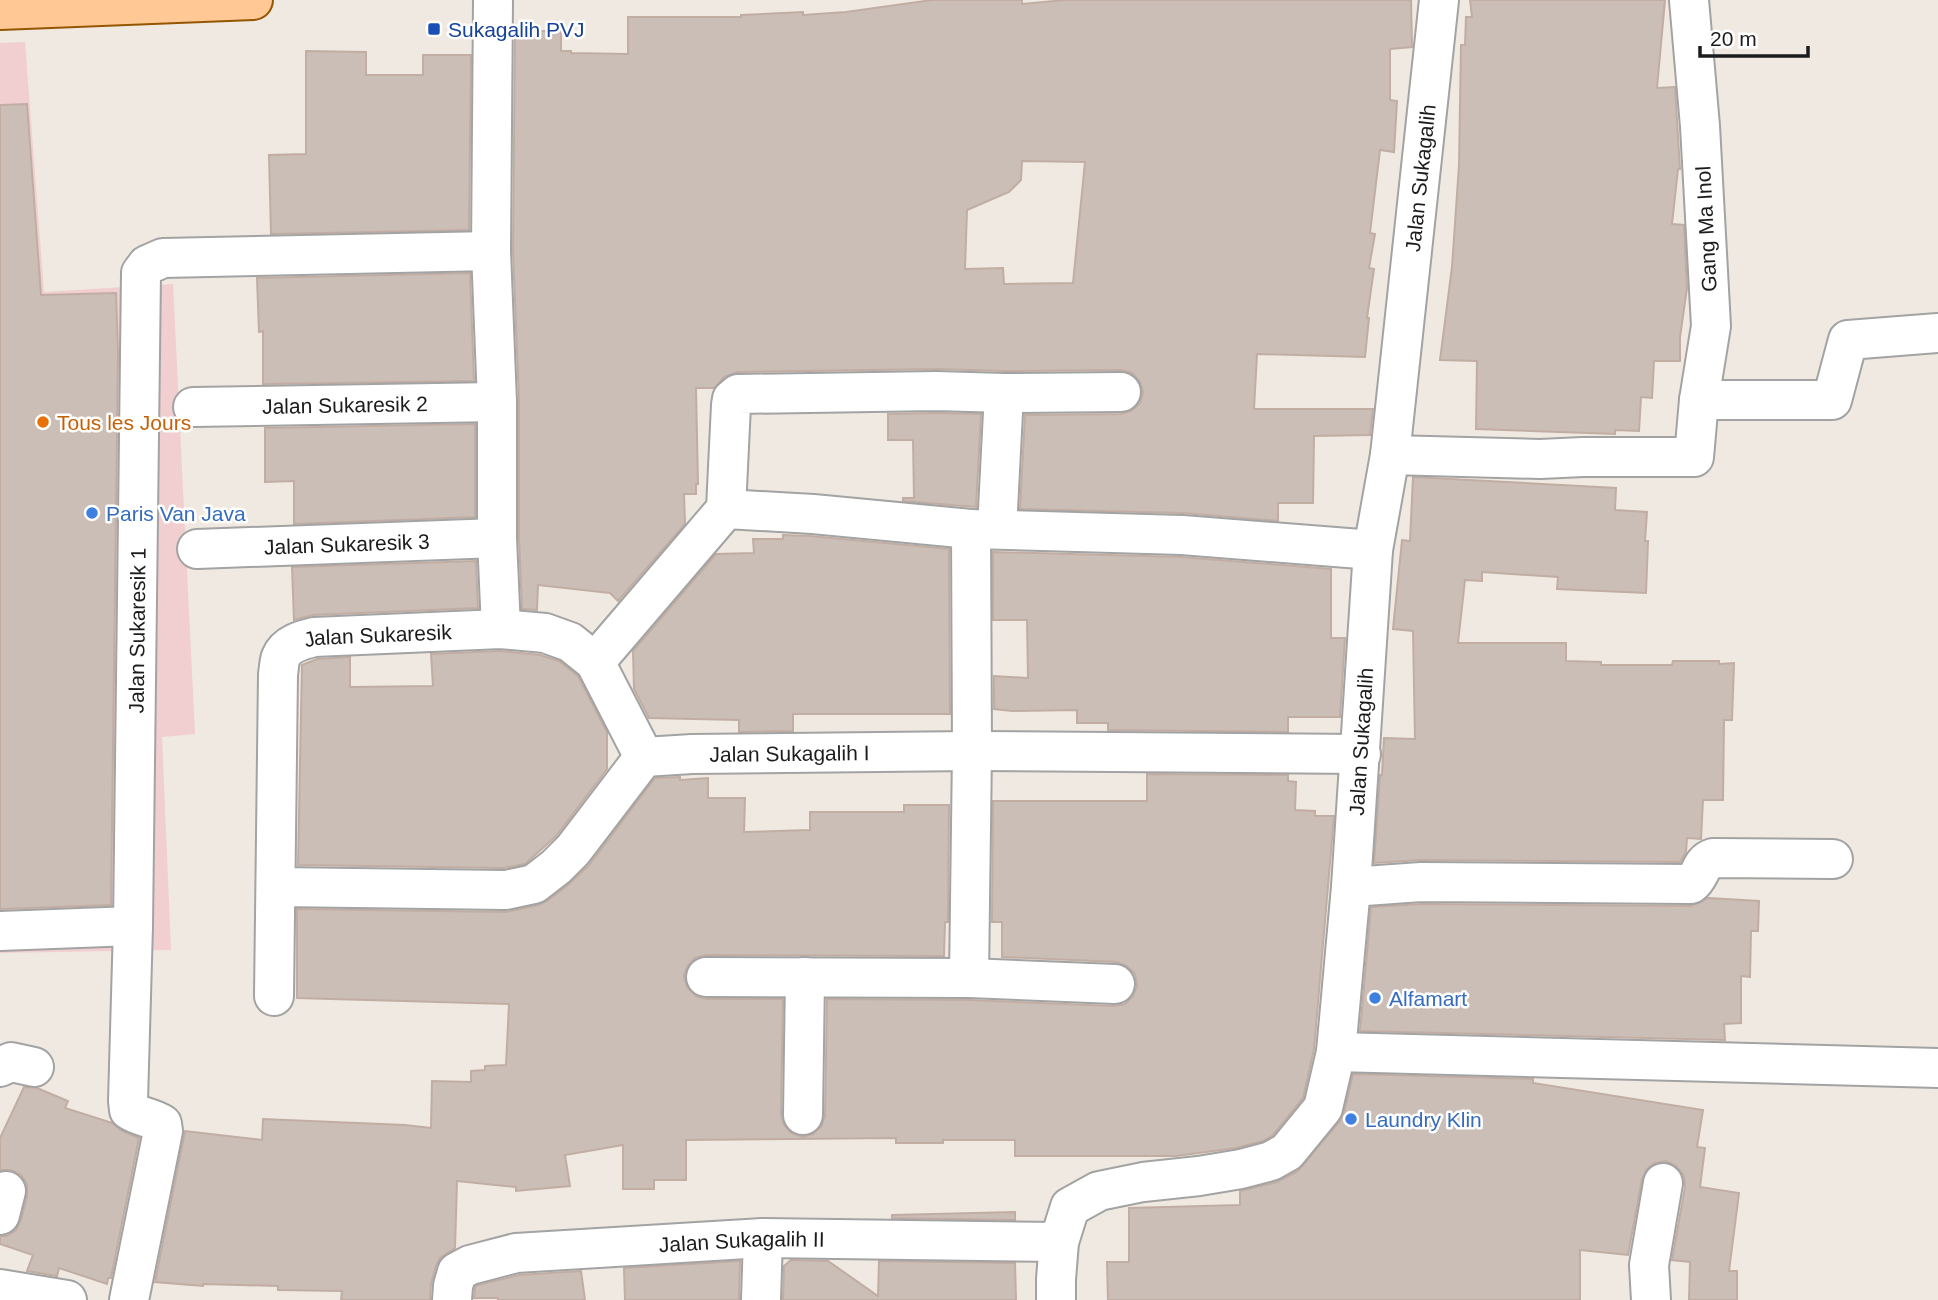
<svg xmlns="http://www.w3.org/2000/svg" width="1938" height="1300" font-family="Helvetica,sans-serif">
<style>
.commercial{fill:#f1ced0}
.building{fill:#cbbeb7;stroke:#c1ada2;stroke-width:2;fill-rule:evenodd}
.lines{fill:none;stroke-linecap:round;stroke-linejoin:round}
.minor-casing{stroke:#a3a3a3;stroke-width:42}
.major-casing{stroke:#945600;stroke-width:42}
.minor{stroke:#fff;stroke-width:38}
.major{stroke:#ffc895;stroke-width:38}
.transit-dot{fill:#1a4fb4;stroke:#fff;stroke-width:2.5}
.food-dot{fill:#e8710a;stroke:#fff;stroke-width:2.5}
.shop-dot{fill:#3f7fe0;stroke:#fff;stroke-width:2.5}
.labels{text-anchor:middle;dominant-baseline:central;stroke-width:5;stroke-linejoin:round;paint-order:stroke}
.transit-label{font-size:21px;fill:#164399;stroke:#fff;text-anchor:start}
.street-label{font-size:21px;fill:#1c1c1c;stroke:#fff}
.food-label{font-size:21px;fill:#c56008;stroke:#fff;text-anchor:start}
.shop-label{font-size:21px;fill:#366cbe;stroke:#fff;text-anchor:start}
</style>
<rect width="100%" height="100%" fill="#efe9e1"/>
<path class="commercial" d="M25,42l19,250 129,-8 22,450 -33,3 9,213 -171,3v-910z"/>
<path class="building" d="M932,0h90v4l43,-4h346l1,47 -22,2v51l7,1 -3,51 -14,-2 -10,83 5,1 -6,34 5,1 -7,49h2l-4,39 -108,-3 -3,55h119l-3,26 -56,1 -1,67h-35v18l-95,-8 -163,-4 5,-94 96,-1 10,-3 9,-8 3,-11 -3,-10 -8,-9 -11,-3 -117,1 -67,-2 -200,3 -13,5 -9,11h-19l2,96h-2v10h-12l1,30 -67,77 -8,-8 -72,-8 -1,25 -15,-1 -3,-71v-136l-6,-151 2,-220h46v20h10v2l57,1v-37h113v-2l62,-3v3l43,-3zM1022,161l63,1 -12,121 -69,1 -1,-16 -38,1 2,-59 42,-18 12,-12z
M1470,0h195l-8,88 18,-1 5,82h-2l-6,55 12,1 3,63 -7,49v24h-26l-2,37 -11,-1 -2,34 -24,-1v4l-139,-5 1,-68 -37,-1 12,-93 7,-102 2,-120h4l1,-28h6z
M306,51l60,1v23h57v-20h48l-2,175 -198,4 -2,-79 37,-1z
M27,104l14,191 75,-2 2,59 -7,553 -111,4v-804z
M470,273l4,108 -211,3v-53l-4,1 -2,-54z
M936,413l45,1 -5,93 -73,-6v-3h11l-1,-58h-25v-26z
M475,424v93l-181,7v-43l-29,1v-54z
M1413,477l203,11 -1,22 32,2 -2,29h3l-2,52 -89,-4 1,-12 -76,-5v9l-17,-1 -7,63h108v18l35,1v3h71l1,-4h46v3l15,-1 -2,57h-8l-1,80h-20l-2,39 -14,-1 -1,14 -6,10 -259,-2 -47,3 6,-88h2l2,-37 31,1 -2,-108 -20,-2 9,-89 8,1z
M783,535l27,1 139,13 1,165h-157v17l-54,1v-12l-90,-2 -15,-29 -1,-38 83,-97 38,-1 -1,-14h30z
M993,552l188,5 150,12v69h14l-5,79h-52v15l-180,-2v-7h-31v-13l-65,1 -18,-2v-33l34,2 -1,-58h-34z
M476,561l2,47 -165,7 -19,5 -2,-53z
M500,651l40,4 19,6 19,15 29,56v37l-51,67 -31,28 -21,4 -206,-3 4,-200 15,-6 33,-2v30l83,-1 -2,-32z
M1147,774l141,1v6l8,1 -1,28 20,1v5h19l-20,233 -11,49 -30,37 -10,6 -27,7 -60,8h-161v-16h-72v3h-47v-5l-210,2v40h-32v9h-31v-44l-58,10 5,31 -54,5v-4l-59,-6 -2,67 -15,10 -4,8 -5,18 -1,16h-89l1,-9 -64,-1v-4l-75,-2v2l-48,-4 30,-151 77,9 1,-21 142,6 26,3 1,-47 39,1v-11l14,-1v-4l21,-1 3,-61 -212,-6v-89l209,3 33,-7 8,-4 22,-17 20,-19 66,-87 25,-1v3l28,-2v20h37l-1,34 66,-2v-18h94v-7h45l-1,117h-3l-1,34 -238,-1 -11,3 -8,9 -3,9 3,11 9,9 10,3h77l-2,116 3,10 7,8 12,4 10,-3 8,-7 4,-11 2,-117 142,1 145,6 11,-2 8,-8 4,-10 -2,-12 -8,-8 -10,-4 -115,-5v-35h-10l1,-121h154z
M1708,898l51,3 -1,30h-7l-1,46 -9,-1v47l-17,1 1,16 -365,-9 11,-124 51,-3 269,2z
M1353,1074l180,5v4l170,27 -6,37 8,1 -5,39 39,6 -10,78h8v29h-48l1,-38 -18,-2 13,-73 -1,-11 -8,-10 -10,-5 -11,2 -8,6 -5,10 -14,76 -48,-5v50h-472l-1,-38h22v-54l111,-3v-14l37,-9 21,-11 42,-50 4,-8z
M24,1087l13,1 31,13 -3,7 47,15 10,8 17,7 -28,140h-3l-1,6 -48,-16 -2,8 -30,-5 6,-16 -33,-11v-8h7l9,-6 5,-10 6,-24v-12l-6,-9 -10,-5h-11v-32z
M1015,1212v8l-123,-2v-3z
M791,1260l37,1 50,35 1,-35 136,2 1,37h-233l1,-34z
M740,1261l-1,39h-114l-1,-32z
M581,1271l4,29h-87v-2h-24l1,-11 3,-2 41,-10z"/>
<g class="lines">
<g class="minor-casing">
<g id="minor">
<path d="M493,0l-2,251 6,151v136l4,91"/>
<path d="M1699,400h133l16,-60 90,-7"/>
<path id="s1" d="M193,407l304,-5"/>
<path d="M1390,455l150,4 43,-2h111l5,-57 12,-74 -11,-200 -11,-126"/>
<path d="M726,509l87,5 158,15 211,6 191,15"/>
<path d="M997,529l7,-136 117,-1"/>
<path id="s2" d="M197,549l300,-11"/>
<path d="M595,662l131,-153 5,-104 1,-6 6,-5 198,-3 68,2"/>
<path id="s3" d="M277,887l229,3 28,-6 22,-17 17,-17 71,-93 48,-3 280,-3 389,3"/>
<path d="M1351,887l70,-5 270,2c10,-7 9,-22 22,-26l120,1"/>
<path d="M0,931l133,-5"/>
<path d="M706,977l263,1 146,6"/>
<path d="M969,978l3,-227 -1,-222"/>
<path id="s4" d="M274,996l4,-322c1,-5 1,-13 3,-17 5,-13 21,-17 33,-20l187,-8 44,4 25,9 25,20 49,95"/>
<path d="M1336,1052l602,16"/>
<path d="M0,1067l11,-5 23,5"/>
<path d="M803,1115l2,-138"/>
<path d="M0,1215l6,-24"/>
<path d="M0,1289l67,11"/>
<path id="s5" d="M129,1300l34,-169 -1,-7c-11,-7 -23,-7 -33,-14l-1,-9 5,-175 8,-653 6,-8 16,-7 328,-7"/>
<path id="s6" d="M452,1300l1,-14 4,-14 13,-7 46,-12 247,-15 296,4"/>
<path d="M761,1300l2,-62"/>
<path id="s7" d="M1056,1300v-21l3,-37 11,-35 29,-16 44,-9 56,-6 42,-7 30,-8 16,-9 36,-44 13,-56 15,-165 22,-337 17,-95 49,-455"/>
<path d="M1651,1300l-2,-35 14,-82"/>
</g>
</g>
<g class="major-casing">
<path id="major" d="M0,10l253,-10"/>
</g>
<use href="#minor" class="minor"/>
<use href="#major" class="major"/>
</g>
<rect class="transit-dot" x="427" y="22" width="14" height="14" rx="3.5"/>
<circle class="food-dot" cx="43" cy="422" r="7"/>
<g class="shop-dot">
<circle cx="92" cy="513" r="7"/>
<circle cx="1375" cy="998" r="7"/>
<circle cx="1351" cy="1119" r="7"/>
</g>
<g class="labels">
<g class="transit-label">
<text x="448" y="29">Sukagalih PVJ</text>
</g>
<g class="street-label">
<text stroke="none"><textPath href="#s7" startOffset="1314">Jalan Sukagalih</textPath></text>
<text transform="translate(1706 229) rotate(-93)">Gang Ma Inol</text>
<text stroke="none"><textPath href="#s1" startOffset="152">Jalan Sukaresik 2</textPath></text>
<text stroke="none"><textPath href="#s2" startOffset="150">Jalan Sukaresik 3</textPath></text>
<text stroke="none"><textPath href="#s5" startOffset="695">Jalan Sukaresik 1</textPath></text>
<text stroke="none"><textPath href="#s4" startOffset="443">Jalan Sukaresik</textPath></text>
<text stroke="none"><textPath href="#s7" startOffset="747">Jalan Sukagalih</textPath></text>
<text stroke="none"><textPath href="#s3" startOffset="572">Jalan Sukagalih I</textPath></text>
<text stroke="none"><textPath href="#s6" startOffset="317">Jalan Sukagalih II</textPath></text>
</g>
<g class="food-label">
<text x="57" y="422">Tous les Jours</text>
</g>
<g class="shop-label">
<text x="106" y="513">Paris Van Java</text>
<text x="1389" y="998">Alfamart</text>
<text x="1365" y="1119">Laundry Klin</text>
</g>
</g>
<path d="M1700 46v10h108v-10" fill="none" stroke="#1c1c1c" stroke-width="3.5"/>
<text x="1710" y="46" font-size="21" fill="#1c1c1c" stroke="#ffffff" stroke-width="5" paint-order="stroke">20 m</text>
</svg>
